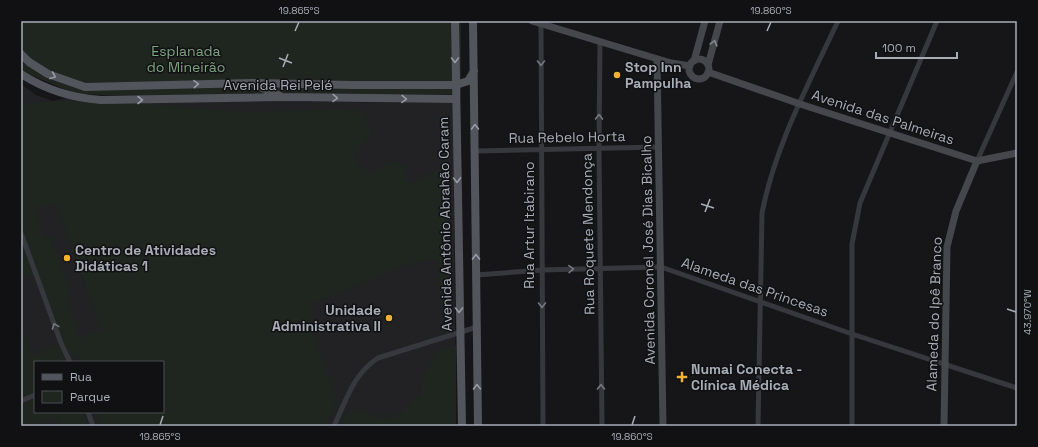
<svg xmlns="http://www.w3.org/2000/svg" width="1038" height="447" font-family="'Space Grotesk',sans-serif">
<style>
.built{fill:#222225;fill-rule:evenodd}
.green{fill:#1e261f;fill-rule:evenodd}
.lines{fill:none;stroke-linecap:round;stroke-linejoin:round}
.street{stroke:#37383d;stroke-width:5}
.secondary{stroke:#45474d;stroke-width:7}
.primary{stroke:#53555c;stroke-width:8}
.oneway{stroke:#858993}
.oneway2{stroke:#979ba6}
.oneway3{stroke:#757881}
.ticks{fill:none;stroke:#a8adb8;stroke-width:1.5}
.poi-dot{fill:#f2b134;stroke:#111113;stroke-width:1.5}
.labels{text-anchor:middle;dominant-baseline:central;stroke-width:3;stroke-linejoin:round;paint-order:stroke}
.park-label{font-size:14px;fill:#7fa381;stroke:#111113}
.poi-label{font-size:14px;font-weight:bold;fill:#a8adb8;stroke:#111113;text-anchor:start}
.street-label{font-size:14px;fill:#a8adb8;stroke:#111113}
.neatline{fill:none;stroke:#a8adb8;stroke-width:1.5}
.ticks-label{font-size:10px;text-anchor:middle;fill:#a8adb8}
</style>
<rect width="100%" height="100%" fill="#161618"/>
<path class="built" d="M21,84l15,11 17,6 18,-4 30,3 352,3 3,323h-435zM35,362h128v50h-128z"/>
<path class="green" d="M21,21h440v73l-281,3 -104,-3 -55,-23z
M85,99l159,13 117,-3 11,23 -19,25 10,11 14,5 11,-11 13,1 6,10v10c19,-1 20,-12 38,-15l2,123h-7l-3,-32 -29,5 -96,40 1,30 24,65 -12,27h-223l-5,-14h66v-50h-83l-3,-8 -7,8h-35v33l-14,6v-75l11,29 29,-12 -25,-69 -15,5v-175zM56,203l45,126 -20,9 -15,-39 6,-3 -21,-60 -7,3 -9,-29z
M456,345v81h-114l7,-17 38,10 14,-6 20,-20 2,-18 8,-10 6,-14z
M35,399v13h48l6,14h-28l-3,-9 -28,9h-9v-22z"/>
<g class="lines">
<path class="street" d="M541,24l2,402
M600,41l-1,108 3,277
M475,151l184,-4
M977,161l40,-89
M21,233l40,110 9,19
M476,275l66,-5 119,-3 191,67 165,54
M21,401l14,-6
M88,412l5,14
M334,426c12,-25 19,-52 44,-68l99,-31
M758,426l4,-213c13,-67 47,-130 76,-192
M852,426v-182l8,-41 77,-182"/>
<path class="secondary" d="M532,21l139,42 19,3
M657,59l6,367
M689 69a10 10 0 1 1 20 0a10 10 0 1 1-20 0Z
M694,61l11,-40
M708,65l12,-44
M708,72l92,32 177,57 40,-8
M944,426l3,-179 9,-36 21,-50"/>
<path class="primary" d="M455,21l7,405
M473,21l5,405
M21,54l8,8 19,12 37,13 167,-4 100,2h104l12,-4 6,-10
M21,74c25,16 50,24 80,26l181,-3 174,2
M254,84l26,12"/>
</g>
<defs><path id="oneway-chevron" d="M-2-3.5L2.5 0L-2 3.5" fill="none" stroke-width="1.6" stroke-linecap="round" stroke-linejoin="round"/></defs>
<use class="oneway" href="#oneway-chevron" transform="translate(714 43) rotate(-75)"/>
<g class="oneway2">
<use href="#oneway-chevron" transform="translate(455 60) rotate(90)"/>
<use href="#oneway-chevron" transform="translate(53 76) rotate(23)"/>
<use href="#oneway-chevron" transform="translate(196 84) rotate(-3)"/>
<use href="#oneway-chevron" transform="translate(335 98) rotate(1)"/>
<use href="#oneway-chevron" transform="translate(404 99) rotate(1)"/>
<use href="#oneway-chevron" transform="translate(140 100)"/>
<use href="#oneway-chevron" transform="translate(475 127) rotate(-91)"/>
<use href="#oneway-chevron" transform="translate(457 180) rotate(89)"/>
<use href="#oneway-chevron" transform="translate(476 257) rotate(-91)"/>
<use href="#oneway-chevron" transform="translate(459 310) rotate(90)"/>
<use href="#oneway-chevron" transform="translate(477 387) rotate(-91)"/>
</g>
<g class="oneway3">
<use href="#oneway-chevron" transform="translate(541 63) rotate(90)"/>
<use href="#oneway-chevron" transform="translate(599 117) rotate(-89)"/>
<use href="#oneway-chevron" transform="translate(571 269) rotate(-1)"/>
<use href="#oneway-chevron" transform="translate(542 305) rotate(90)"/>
<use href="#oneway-chevron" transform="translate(55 326) rotate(-110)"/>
<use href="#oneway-chevron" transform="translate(601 387) rotate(-91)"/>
</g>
<path class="ticks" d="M295,31l4,-9M767,31l4,-9M279,58l13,5M283,67l5,-13M701,204l13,4M705,212l5,-13M1007,309l9,3M160,425l3,-9M632,425l3,-9"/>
<g class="poi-dot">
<circle cx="617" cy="75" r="4"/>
<circle cx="67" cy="258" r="4"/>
<circle cx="389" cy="318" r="4"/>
<path d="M680 371h4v4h4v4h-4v4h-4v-4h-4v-4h4z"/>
</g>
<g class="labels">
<g class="park-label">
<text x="186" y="51">Esplanada<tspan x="186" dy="16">do Mineirão</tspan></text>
</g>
<g class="poi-label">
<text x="625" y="67">Stop Inn<tspan x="625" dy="16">Pampulha</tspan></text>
<text x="75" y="250">Centro de Atividades<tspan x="75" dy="16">Didáticas 1</tspan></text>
<text x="381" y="310" text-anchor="end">Unidade<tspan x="381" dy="16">Administrativa II</tspan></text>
<text x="691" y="369">Numai Conecta -<tspan x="691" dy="16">Clínica Médica</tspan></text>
</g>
<g class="street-label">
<text x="278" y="85">Avenida Rei Pelé</text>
<text transform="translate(883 117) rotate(18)">Avenida das Palmeiras</text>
<text transform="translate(567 137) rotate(-1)">Rua Rebelo Horta</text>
<text transform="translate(445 224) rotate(-91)">Avenida Antônio Abrahão Caram</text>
<text transform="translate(529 225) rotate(-90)">Rua Artur Itabirano</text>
<text transform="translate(588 234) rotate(-91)">Rua Roquete Mendonça</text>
<text transform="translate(648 250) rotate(-91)">Avenida Coronel José Dias Bicalho</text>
<text transform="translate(755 287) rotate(19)">Alameda das Princesas</text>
<text transform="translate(934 314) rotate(-88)">Alameda do Ipê Branco</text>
</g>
</g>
<rect width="1038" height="447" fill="none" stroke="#111113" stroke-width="44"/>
<rect x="34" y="361" width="130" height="52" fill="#111113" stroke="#4d4f55"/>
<rect x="42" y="374" width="20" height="6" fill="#53555c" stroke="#4d4f55"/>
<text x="70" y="381" font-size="12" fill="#a8adb8">Rua</text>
<rect x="42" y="391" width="20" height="12" fill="#1e261f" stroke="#4d4f55"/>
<text x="70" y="401" font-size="12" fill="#a8adb8">Parque</text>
<path d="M876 52v6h81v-6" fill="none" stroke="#a8adb8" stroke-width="2"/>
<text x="882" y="52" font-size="12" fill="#a8adb8" stroke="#111113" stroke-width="3" paint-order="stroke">100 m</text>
<rect x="22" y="22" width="994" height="403" class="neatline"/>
<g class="ticks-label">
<text x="299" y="14">19.865°S</text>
<text x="771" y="14">19.860°S</text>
<text transform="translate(1027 312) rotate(-90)" y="4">43.970°W</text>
<text x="160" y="440">19.865°S</text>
<text x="632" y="440">19.860°S</text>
</g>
</svg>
